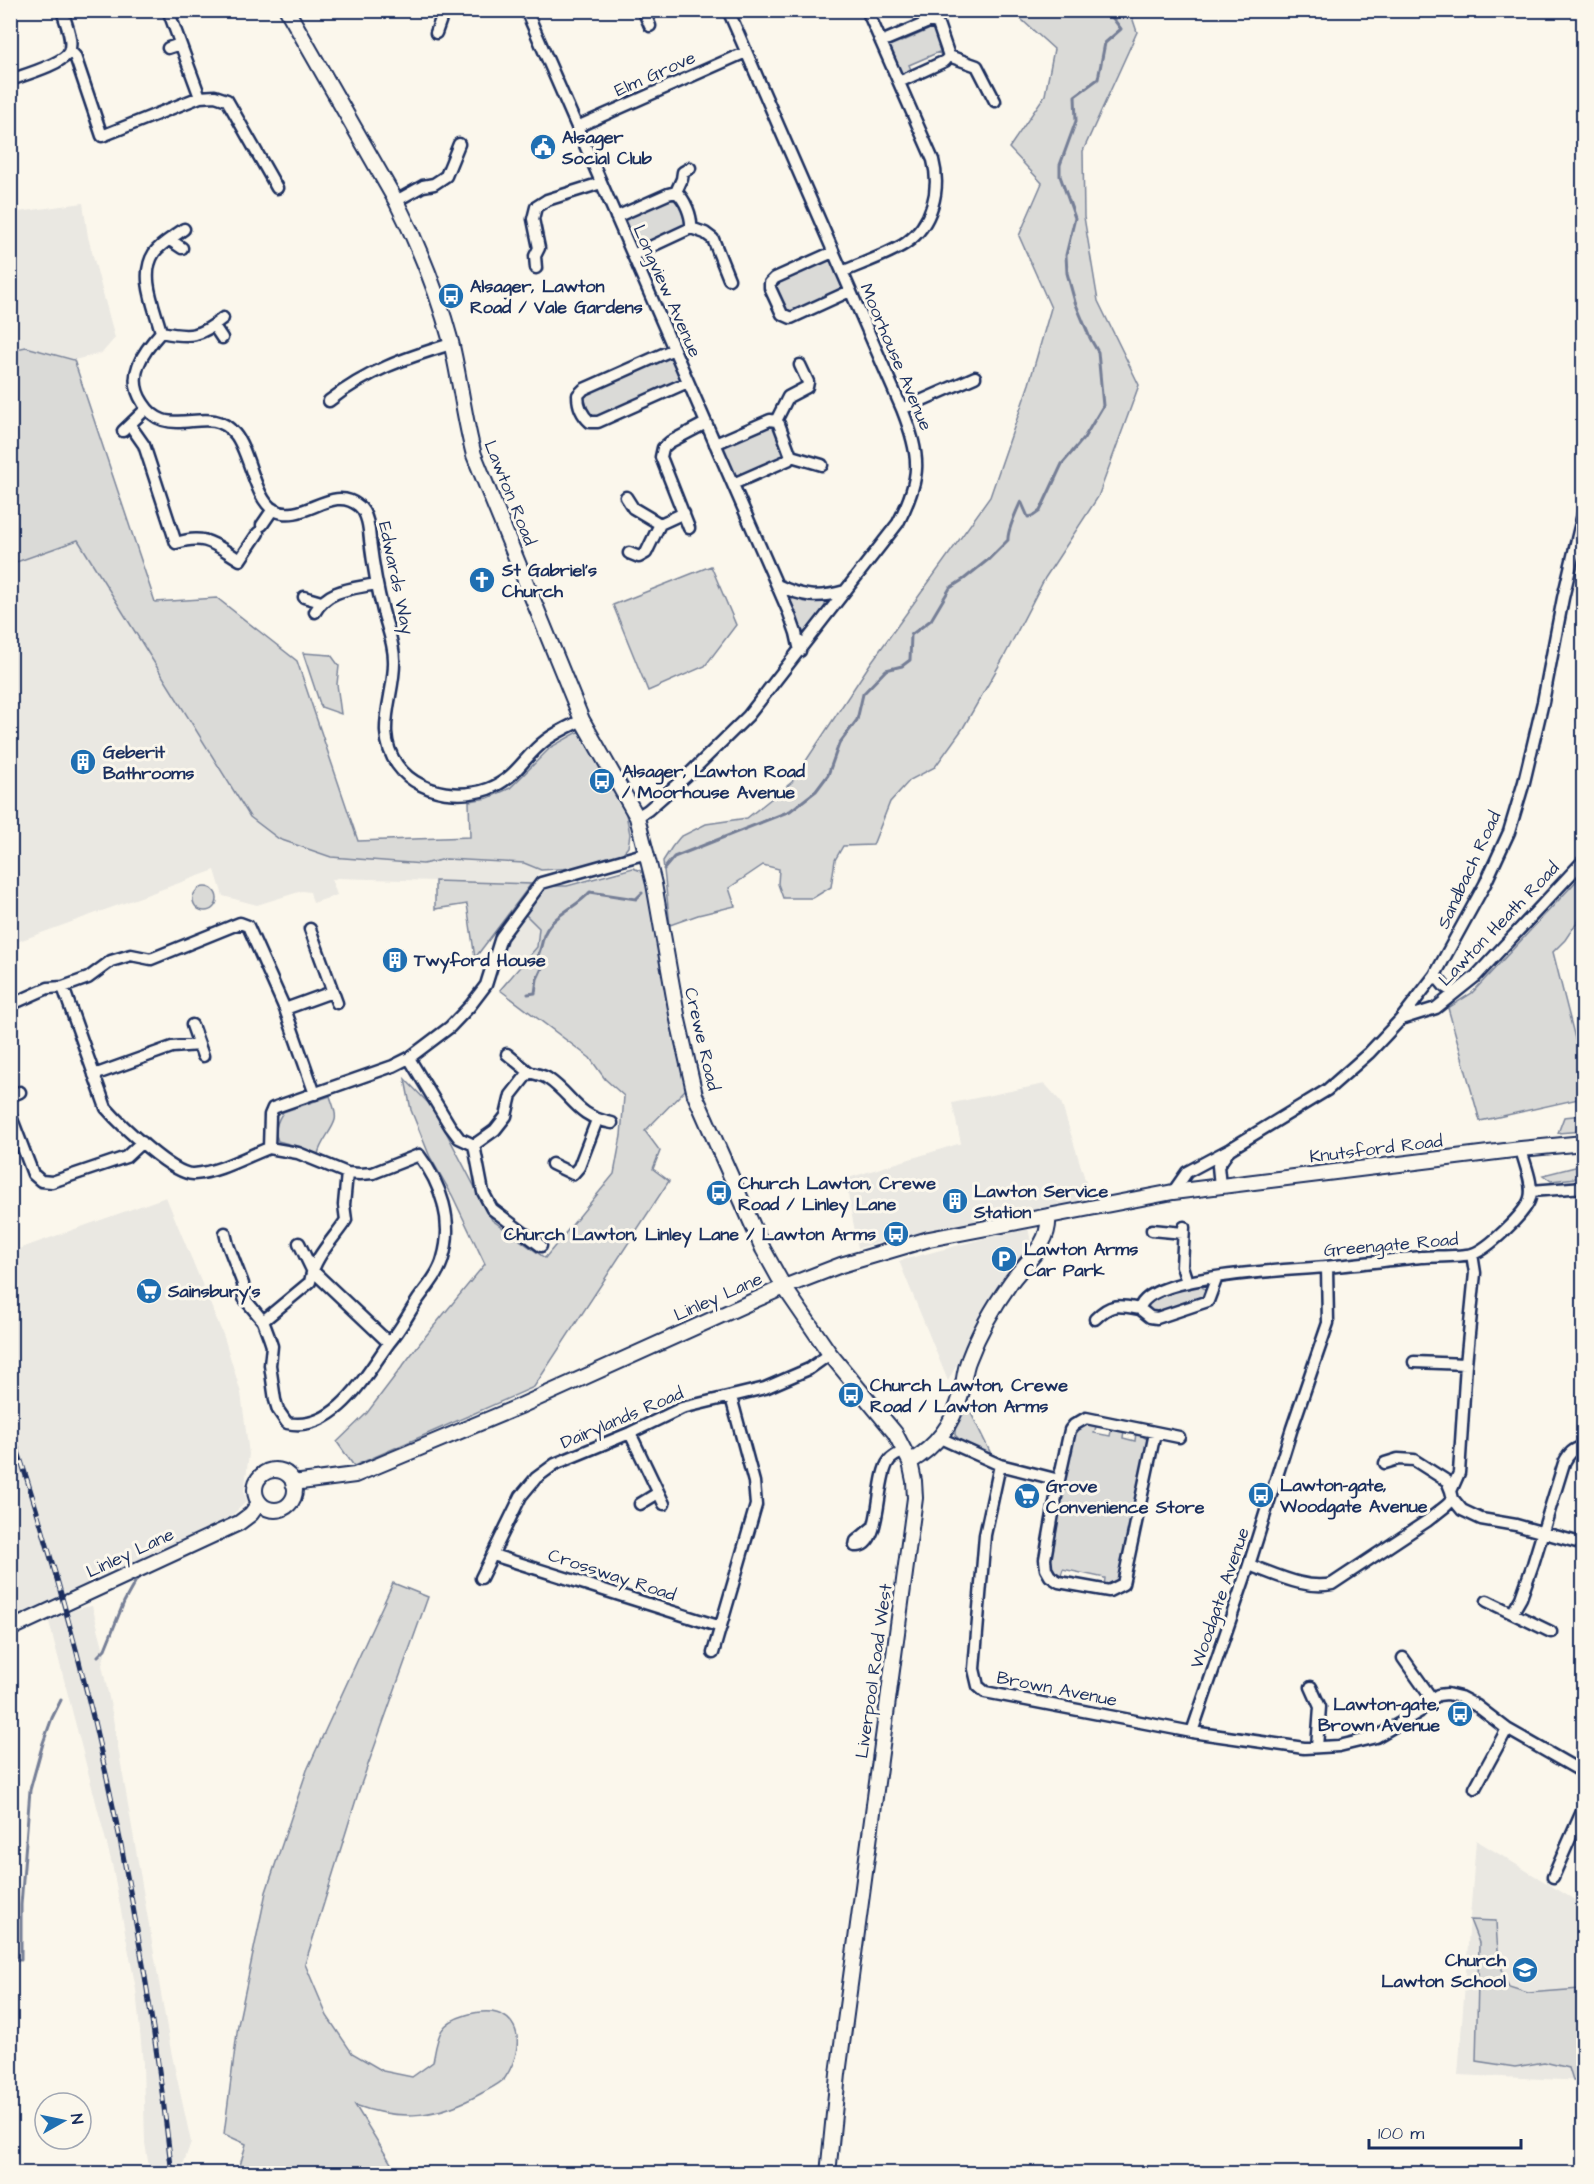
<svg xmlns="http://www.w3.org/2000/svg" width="1594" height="2184" font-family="'Architects Daughter',sans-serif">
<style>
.built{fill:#eae8e2}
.green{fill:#dadad7;stroke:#7a849a;stroke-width:1.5}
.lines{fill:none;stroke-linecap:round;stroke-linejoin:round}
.stream{stroke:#747e96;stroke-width:3}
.minor-casing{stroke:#1b2f5e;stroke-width:15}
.major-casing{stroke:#1b2f5e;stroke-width:18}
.minor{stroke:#fbf7ec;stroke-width:10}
.major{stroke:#fbf7ec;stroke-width:14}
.rail-casing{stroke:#1b2f5e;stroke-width:5}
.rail{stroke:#fbf7ec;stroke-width:3;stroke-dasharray:9;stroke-linecap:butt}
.labels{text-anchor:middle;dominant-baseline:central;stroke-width:6;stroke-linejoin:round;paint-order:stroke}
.street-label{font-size:18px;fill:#1b2f5e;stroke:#fbf7ec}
.poi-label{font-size:18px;font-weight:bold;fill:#1b2f5e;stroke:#fbf7ec;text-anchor:start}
</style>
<rect width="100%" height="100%" fill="#fbf7ec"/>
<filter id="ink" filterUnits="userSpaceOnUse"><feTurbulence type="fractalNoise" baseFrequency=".0167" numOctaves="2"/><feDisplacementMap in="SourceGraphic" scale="12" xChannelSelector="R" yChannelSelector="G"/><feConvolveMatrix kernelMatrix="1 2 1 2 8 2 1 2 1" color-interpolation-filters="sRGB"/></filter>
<g filter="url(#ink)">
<path class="built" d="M83,203l5,34 27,101 -13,15 -28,7 -48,-13 -15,3v-137z
M78,540l171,276 30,23 52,18 92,7 23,-5 78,4 17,7 -10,14 -194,-6 -5,2 5,15 -24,8 -3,-11 -8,-1 -45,14 -34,-9 -8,-26 -204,74v-380z
M525,914l14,14 -2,19 -15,17 -20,-15 4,-10z
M1045,1084l16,18 31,100 -163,29 -71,17 -13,-69 116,-36 -9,-40z
M166,1197l58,140 17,56 8,61 -5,39 3,8 -25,24 -211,96 -1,-369z
M1028,1227l4,20 -47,63 -37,71 -49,-120z
M92,1606l13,48 -3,11 9,42 60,344 20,91 -9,26 1,5h-33l-5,-30 -2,-79 -7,-75 -24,-125 -63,-242 27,-13z
M1476,1840l107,65v176l-125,-6z"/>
<path class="green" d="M1012,11h118l7,21 -54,119 1,66 14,84 41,84 -41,112 -53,81 -41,79 -41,71 -28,39 -25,13 -20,22 -17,43 -30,1 -8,14 -4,27 -18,11h-30l-5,-14 1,-15 -16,-4 -34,23 6,18 -37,9 -28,10 -7,-64 9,-14 8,-10 26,-13 41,-6 45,-36 78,-118 120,-167 39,-113 22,-76 -32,-72 23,-53 -33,-35 36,-53 9,-46z
M933,24l12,27 -3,6 -3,-5 -30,13 3,7 -11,3 -14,-31 11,-7 3,5 27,-12 -1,-4z
M669,197l9,1 10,28 -53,25 -14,-33z
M830,256l16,34 -59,24 -14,-30z
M26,347l48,13 81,242 62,-4 80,63 61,180 112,-4 -1,-36 19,-3 22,-10 41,-41 29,-16 45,78 5,25 -2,13 -6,7 -47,14 -34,2 -17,-7 -78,-4 -23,5 -92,-7 -52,-18 -29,-22 -172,-277 -67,24v-214z
M672,354l12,27 -87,38 -11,-4 -5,-19z
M775,424l13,31 -52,25 -15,-35z
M711,566l25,59 -31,41 -57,25 -35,-86z
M793,598l31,4 3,6 -19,24 -6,-1 -12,-29z
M303,653l28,2 8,11 -2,18 4,30 -20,-7z
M633,868l8,3 4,7 41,211 -41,42 15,20 -7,18 16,12 -135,206 -180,79 -17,-24 30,-29 53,-70 65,-79 -33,-69 -22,-38 -19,-47 -6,-31 29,30 58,111 53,38 69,-84 7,-38 3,-40 -19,-17 -15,-21 -90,-68 37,-43 2,-19 -14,-14 16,-28h26z
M1583,874v39l-18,27 -12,12 30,118v28l-103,23 -32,-113 24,-15z
M435,881l96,3 -56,74 -8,-54 -32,5z
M193 899a12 12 0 1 1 24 0a12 12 0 1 1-24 0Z
M330,1096c2,7 7,17 5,24 -3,11 -14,21 -17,34l-18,-7 -22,-6c-5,-10 -1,-20 5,-29z
M1583,1115v16l-25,2 6,-16z
M1583,1165v12l-32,4 -8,-6z
M1199,1285l7,5v4l-4,4 -44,13 -6,-1 -4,-4 1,-3 7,-6z
M966,1403l27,55 -29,-14 -9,-9v-7z
M1087,1423l10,1 -3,9 16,3 2,-9 12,3 -1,8 12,3 1,-9 12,8 1,7 -25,129 -10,10h-10l1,-8 -42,-9 -3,9 -10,-14 24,-133z
M393,1583l35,14 -69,193 -54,174 22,52 25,37 31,18 29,6 21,-15c5,-26 5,-39 33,-47 51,-15 64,25 39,63 -5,6 -16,11 -23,15 -42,24 -81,29 -127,12l42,68h-159l8,-29 -22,-10 14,-109 28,-133 41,-122z
M1470,1920l26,1c1,24 2,44 13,66l19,6 52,-4 3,-5v97h-10l-4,-13 -25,-6 -29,5 -39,-6 3,-118z"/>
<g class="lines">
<path class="stream" d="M664,869l10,-12 116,-46 26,-20 12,-16 11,-31 18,-24 6,-26 23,-24 16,-4 8,-6 1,-25 20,-15 19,-32 14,-9 25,-20 19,-19c-1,-9 9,-30 13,-39l7,16 5,-1 7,-5 22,-47 22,-26 19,-32 -5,-54 -8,-14 -15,-36 -8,-29 -1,-18 9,-37 -15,-42v-11l16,-44 -1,-25 23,-17 7,-36 16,-14 -12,-16 1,-3
M528,994l7,-1 2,-14 5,-11 -4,-13c4,-8 4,-16 7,-22 8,-18 32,-26 45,-41l46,7 6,-6
M98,1656l7,-7 19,-47 15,-27
M10,1958l11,2v-55l9,-115 13,-47 9,-25 9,-18"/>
<g class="minor-casing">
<path id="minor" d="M168,10l32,87
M526,10l263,603 7,20 4,18
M643,10l7,16
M436,33l6,-17 4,-5
M881,42l50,-21 7,3 11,32 -4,5 -46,21
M168,48l12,-4
M70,51l5,5 27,80 98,-39 15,-1 12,4 50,88
M949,56l28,10 18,35
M10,80c14,-5 53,-16 59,-28 5,-12 -4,-30 -7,-42
M577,127l169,-75
M676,192l6,-13 1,-7 7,-4
M396,201l27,-15 11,-2 12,-8 13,-32
M616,217l52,-23 8,-2c9,7 16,24 15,36l-58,27
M691,228l14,5 8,6 16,40
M170,240l12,8
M833,252l-58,26 -5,5v5l12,26 9,4 59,-27
M536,268l-1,-12 4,-8 -6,-29 3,-12 11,-7 54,-17
M842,272c18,-8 48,-18 64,-29 26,-18 35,-53 27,-83l-66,-150
M214,326l8,12
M161,332c-18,20 -36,44 -18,71 5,8 11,14 20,17 25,8 51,-12 72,14 14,16 20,66 39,76 30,15 57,-27 85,-4 9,8 10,23 11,34 3,24 7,48 13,71 4,16 11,32 11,49 1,23 -9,48 -8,72 3,51 58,72 102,57 28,-10 36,-33 58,-49 11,-8 24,-14 36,-20
M161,332c-6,-24 -22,-56 -7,-79 6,-9 21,-17 30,-24
M161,332c29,6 39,5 62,-14
M674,349l-90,40 -6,6c0,11 4,20 12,27h8l90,-40
M329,401c38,-30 76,-43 122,-57
M902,409l73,-32
M776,421l12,-24 19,-10 1,-5 -8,-17
M130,425l14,20 32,98c30,-10 39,2 64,17l18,-27
M123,431l23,-22
M715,444l55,-24 6,1 3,3 12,32 -3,4 -55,24
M791,456l31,9
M626,497l7,11 27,16
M262,525l11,-16
M689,528l-28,-71 2,-9 7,-6 36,-19
M629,553l10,4 7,-4 14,-29 24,-11
M777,585c26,12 40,14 68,6
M304,597l17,5
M315,612c13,-23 37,-23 61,-28
M637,817l11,-7 44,-39 56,-55 150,-193c24,-46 23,-66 4,-114l-174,-399
M310,929l27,74
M1435,975l10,12 10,6
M63,987l43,121c14,16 68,68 88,66 26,-2 51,-17 75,-26l1,-33 3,-7 120,-42 16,-8 41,-31 20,-21 16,-21 15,-48 40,-54 106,-30
M10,1005l38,-17 15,-1 25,-9 23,-17 20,-6 20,4 89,-36 8,3 37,83 30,85
M285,1009l47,-17
M1401,1019l35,-11 40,-32 108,-116
M192,1025l11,31
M507,1054l22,18
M409,1058l41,68 9,12 15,7 21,-15 11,-14 5,-21 18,-23c6,2 13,3 18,6 27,18 28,38 65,45
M94,1075l78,-28 27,-2
M10,1096l10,-4
M10,1114l23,60 8,7 11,1 74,-25 16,-15
M474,1145l9,47 9,17 49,37
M269,1148l29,5 49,20 13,1 13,-1 46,-18c22,29 35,66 24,103 -4,16 -17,30 -26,43 -10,15 -16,28 -28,42
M552,1164l21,10 6,-7 18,-47
M1220,1186l-2,-20 10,-14
M1531,1191l53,-4
M1173,1192l14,-20 43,-23 97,-59 42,-37 32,-34 34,-44 50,-91 24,-52 15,-50 19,-80 20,-104 21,-88
M1184,1227l-2,39 5,16
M1152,1230l31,3
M225,1233l3,12 15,39 1,14 19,23 6,16 3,9 -2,19 5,35 3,10 9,13c48,10 78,-47 102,-80l-77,-73 -13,-27
M1217,1277l-9,24 -51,17 -7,-1 -10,-8c5,-35 154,-39 186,-42 32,-3 63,-7 95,-10 14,-1 38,0 51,-3 15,-4 54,-41 58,-56 4,-14 -6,-35 -9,-49
M1095,1319c16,-16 23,-14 45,-10
M263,1321l47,-39c3,-24 23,-42 36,-62l-2,-15 3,-32
M1414,1362l52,2
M630,1433l34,71
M1155,1433l-32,151 -14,7 -50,-9 -9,-6 -4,-7 -1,-10 14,-79 11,-50 4,-5 12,-7 93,19
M940,1438l60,27 59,15
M1385,1463l13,-4 16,1 33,21 4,10
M1000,1465l-15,70 -11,134 4,17 7,6 207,40 112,16 35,-2 37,-9 43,-25 13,-13 6,-4 9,-1 13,3 17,9 30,23 77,44
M1453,1499l9,11 19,9 35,6 68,19
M640,1504l18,-11
M874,1526l-18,15 -1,5c28,3 20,-68 34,-85 3,-5 11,-8 16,-10
M493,1555l228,72
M1249,1565c26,9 56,25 83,19l95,-63 19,-15 7,-7 -2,-8 8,-18 7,-109 9,-91 -3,-19
M481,1578l40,-82 15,-18 19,-14 75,-31 52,-25 83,-20 44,-19 21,-15
M1487,1601l64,31
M1513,1612l8,-14 12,-34 31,-101c5,-10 9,-14 20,-17
M713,1653l43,-148 -2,-23 -23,-85
M1403,1658l29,41
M1311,1687l9,20 -3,40
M1192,1732l57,-167 43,-137 36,-105 -1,-56
M1475,1788l32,-59
M1553,1877l31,-70"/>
</g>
<g class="major-casing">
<path id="major" d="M287,10l109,191c23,45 42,93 55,141 9,37 13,76 23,113l108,265 55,97 17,67 24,136 17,75 68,154 21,38 46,67 65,79 15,29 4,19 1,17 -77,576 -10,100
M910,1462c27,-16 42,-37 51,-67 3,-12 3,-25 8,-36 10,-27 25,-53 42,-77 15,-21 40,-38 37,-66
M255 1490a20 20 0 1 1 40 0a20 20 0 1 1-40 0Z
M293,1483l62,-8 163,-68 266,-120 57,-22 88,-26 244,-47 348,-43 63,-6
M10,1629l229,-106 12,-9 8,-11"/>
</g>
<use href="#minor" class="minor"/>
<use href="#major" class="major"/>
<g class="rail-casing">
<path id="rail" d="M10,1427c81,242 134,493 162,747"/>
</g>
<use href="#rail" class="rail"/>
</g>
</g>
<defs>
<g id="civic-disc" transform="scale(1.35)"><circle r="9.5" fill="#1f6fb2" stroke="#fbf7ec"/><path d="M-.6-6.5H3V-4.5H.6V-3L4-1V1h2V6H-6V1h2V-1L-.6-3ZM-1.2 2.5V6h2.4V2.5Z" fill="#fff"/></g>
<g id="bus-disc" transform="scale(1.35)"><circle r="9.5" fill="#1f6fb2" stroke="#fbf7ec"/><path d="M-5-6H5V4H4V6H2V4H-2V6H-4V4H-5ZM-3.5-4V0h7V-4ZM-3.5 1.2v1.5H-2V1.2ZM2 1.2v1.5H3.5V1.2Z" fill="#fff"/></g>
<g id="church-disc" transform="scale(1.35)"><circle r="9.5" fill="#1f6fb2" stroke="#fbf7ec"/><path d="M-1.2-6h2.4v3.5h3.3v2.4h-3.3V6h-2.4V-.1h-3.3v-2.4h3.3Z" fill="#fff"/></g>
<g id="building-disc" transform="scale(1.35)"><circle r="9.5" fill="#1f6fb2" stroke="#fbf7ec"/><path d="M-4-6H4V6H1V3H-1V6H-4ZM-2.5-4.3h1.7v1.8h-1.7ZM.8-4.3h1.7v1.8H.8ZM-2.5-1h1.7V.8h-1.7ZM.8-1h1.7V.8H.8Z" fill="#fff"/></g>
<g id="parking-disc" transform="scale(1.35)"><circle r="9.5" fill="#1f6fb2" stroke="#fbf7ec"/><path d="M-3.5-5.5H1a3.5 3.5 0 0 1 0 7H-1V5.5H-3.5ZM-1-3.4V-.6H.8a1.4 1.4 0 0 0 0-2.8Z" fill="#fff"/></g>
<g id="supermarket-disc" transform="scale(1.35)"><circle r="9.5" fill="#1f6fb2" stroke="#fbf7ec"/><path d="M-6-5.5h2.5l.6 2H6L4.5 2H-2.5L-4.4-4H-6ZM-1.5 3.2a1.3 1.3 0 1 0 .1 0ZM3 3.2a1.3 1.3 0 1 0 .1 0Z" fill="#fff"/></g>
<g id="school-disc" transform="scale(1.35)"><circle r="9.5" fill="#1f6fb2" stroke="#fbf7ec"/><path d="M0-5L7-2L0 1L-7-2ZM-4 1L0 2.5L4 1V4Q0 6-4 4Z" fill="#fff"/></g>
</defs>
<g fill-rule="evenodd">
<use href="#civic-disc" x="543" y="147"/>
<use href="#bus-disc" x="451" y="296"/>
<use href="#church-disc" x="482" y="580"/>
<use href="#building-disc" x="83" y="762"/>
<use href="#bus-disc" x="602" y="781"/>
<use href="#building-disc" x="395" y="960"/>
<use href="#bus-disc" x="719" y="1193"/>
<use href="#building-disc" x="955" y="1201"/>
<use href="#bus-disc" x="896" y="1234"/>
<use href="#parking-disc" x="1004" y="1259"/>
<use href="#supermarket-disc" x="149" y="1291"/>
<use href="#bus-disc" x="851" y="1395"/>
<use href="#bus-disc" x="1261" y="1495"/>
<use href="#supermarket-disc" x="1027" y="1496"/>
<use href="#bus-disc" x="1460" y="1714"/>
<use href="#school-disc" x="1525" y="1970"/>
</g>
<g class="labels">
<g class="street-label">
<text transform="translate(655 74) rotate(-24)">Elm Grove</text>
<text transform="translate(667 291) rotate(66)">Longview Avenue</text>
<text transform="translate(896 357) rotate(67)">Moorhouse Avenue</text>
<text transform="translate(510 493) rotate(68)">Lawton Road</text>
<text transform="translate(396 578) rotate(78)">Edwards Way</text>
<text transform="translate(1469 870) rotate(-65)">Sandbach Road</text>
<text transform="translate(1499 924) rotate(-46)">Lawton Heath Road</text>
<text transform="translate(702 1039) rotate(77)">Crewe Road</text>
<text transform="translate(1376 1149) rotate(-7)">Knutsford Road</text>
<text transform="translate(1391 1245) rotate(-5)">Greengate Road</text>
<text transform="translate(718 1297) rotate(-24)">Linley Lane</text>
<text transform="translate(622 1418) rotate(-23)">Dairylands Road</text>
<text transform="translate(130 1553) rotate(-25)">Linley Lane</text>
<text transform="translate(612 1575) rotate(18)">Crossway Road</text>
<text transform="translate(1220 1598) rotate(-71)">Woodgate Avenue</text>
<text transform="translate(874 1671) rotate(-82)">Liverpool Road West</text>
<text transform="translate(1057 1689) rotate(11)">Brown Avenue</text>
</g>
<g class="poi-label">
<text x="562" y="137">Alsager<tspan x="562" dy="21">Social Club</tspan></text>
<text x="470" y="286">Alsager, Lawton<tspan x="470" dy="21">Road / Vale Gardens</tspan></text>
<text x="502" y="570">St Gabriel's<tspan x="502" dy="21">Church</tspan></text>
<text x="103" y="752">Geberit<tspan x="103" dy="21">Bathrooms</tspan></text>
<text x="622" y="771">Alsager, Lawton Road<tspan x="622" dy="21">/ Moorhouse Avenue</tspan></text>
<text x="414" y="960">Twyford House</text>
<text x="738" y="1183">Church Lawton, Crewe<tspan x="738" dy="21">Road / Linley Lane</tspan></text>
<text x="974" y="1191">Lawton Service<tspan x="974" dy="21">Station</tspan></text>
<text x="876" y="1234" text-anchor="end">Church Lawton, Linley Lane / Lawton Arms</text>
<text x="1024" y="1249">Lawton Arms<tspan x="1024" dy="21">Car Park</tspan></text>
<text x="168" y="1291">Sainsbury's</text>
<text x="870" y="1385">Church Lawton, Crewe<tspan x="870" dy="21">Road / Lawton Arms</tspan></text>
<text x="1280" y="1485">Lawton-gate,<tspan x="1280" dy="21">Woodgate Avenue</tspan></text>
<text x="1046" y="1486">Grove<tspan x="1046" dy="21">Convenience Store</tspan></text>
<text x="1440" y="1704" text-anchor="end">Lawton-gate,<tspan x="1440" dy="21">Brown Avenue</tspan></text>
<text x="1506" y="1960" text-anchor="end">Church<tspan x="1506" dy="21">Lawton School</tspan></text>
</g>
</g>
<rect width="1594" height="2184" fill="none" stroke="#fbf7ec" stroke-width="36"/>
<rect x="18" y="18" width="1558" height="2148" fill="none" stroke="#1b2f5e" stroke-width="2" filter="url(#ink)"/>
<g transform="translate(63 2121) rotate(81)"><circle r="28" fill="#fbf7ec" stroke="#a1a7b3" stroke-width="1.5"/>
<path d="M0-4.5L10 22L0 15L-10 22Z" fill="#1f6fb2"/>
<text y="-9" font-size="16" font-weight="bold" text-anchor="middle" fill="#1b2f5e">N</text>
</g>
<path d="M1369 2139v9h152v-9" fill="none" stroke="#1b2f5e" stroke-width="3"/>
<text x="1378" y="2139" font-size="18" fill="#1b2f5e" stroke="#fbf7ec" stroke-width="4.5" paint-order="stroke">100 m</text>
</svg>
